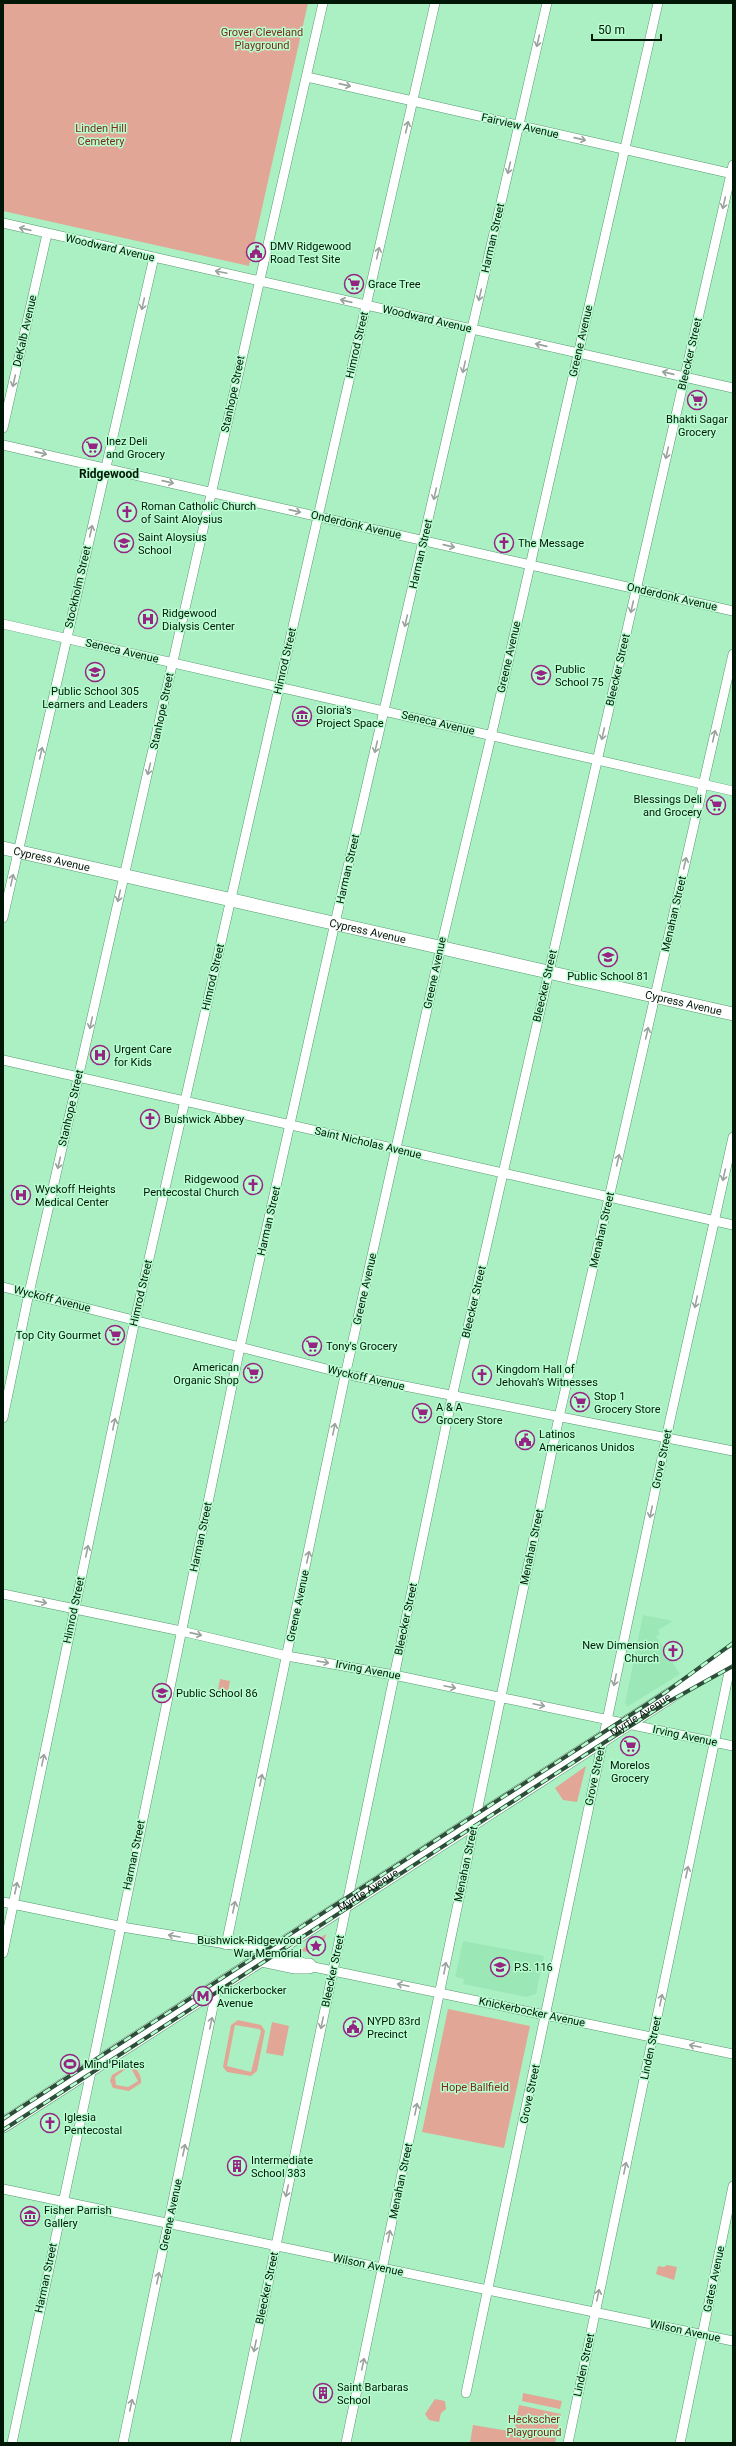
<svg xmlns="http://www.w3.org/2000/svg" width="736" height="2446" font-family="Roboto,sans-serif">
<style>
.built{fill:#9be8b6}
.green{fill:#e1a696;fill-rule:evenodd}
.lines{fill:none;stroke-linecap:round;stroke-linejoin:round}
.minor-casing{stroke:#55986e;stroke-width:10}
.secondary-casing{stroke:#55986e;stroke-width:14}
.primary-casing{stroke:#55986e;stroke-width:16}
.minor{stroke:#fff;stroke-width:9}
.secondary{stroke:#fff;stroke-width:13}
.primary{stroke:#fff;stroke-width:15}
.rail-casing{stroke:#2d4f39;stroke-width:4}
.rail{stroke:#b8fdd0;stroke-width:2.5;stroke-dasharray:8;stroke-linecap:butt}
.oneway{stroke:#99a29c}
.labels{text-anchor:middle;dominant-baseline:central;stroke-width:3;stroke-linejoin:round;paint-order:stroke}
.park-label{font-size:11px;fill:#7a2b16;stroke:#b8fdd0}
.street-label{font-size:11px;fill:#001708;stroke:#b8fdd0}
.poi-label{font-size:11px;fill:#001708;stroke:#b8fdd0;text-anchor:start}
.neighbourhood-label{font-size:12px;font-weight:bold;fill:#001708;stroke:#b8fdd0}
</style>
<rect width="100%" height="100%" fill="#abf0c3"/>
<path class="built" d="M643,1615l30,6 -15,9 2,4 -4,2 24,38 -53,33 -2,-4z
M463,1941l81,15 -8,38 -10,3 -63,-13 1,-5 -9,-2z"/>
<path class="green" d="M3,3h305l-59,263 -246,-55z
M220,1679l10,2 -3,15 -10,-1z
M586,1766l-9,36 -14,-2 -8,-12z
M326,1934l-5,19 -22,-2z
M448,2009l82,17 -26,122 -82,-16z
M238,2020l23,5 4,6 -8,40 -6,5 -24,-4 -4,-5 8,-42zM235,2025l24,4 2,2 -10,41 -24,-6z
M272,2022l17,4 -6,30 -17,-3z
M129,2065c7,2 13,10 12,18l-12,8 -16,-3 -3,-7 2,-6zM127,2068l5,2 6,11 -10,6 -12,-2 -1,-8z
M667,2265l10,2 -3,13 -18,-6 2,-8 6,1z
M523,2393l39,8 -2,8 -38,-8z
M435,2399l10,2 1,8 -5,4 -2,9 -10,-2 -4,-6z
M519,2405l42,9 -6,29h-85l3,-18 41,7z"/>
<g class="lines">
<g class="minor-casing">
<path id="minor" d="M307,77l426,97
M3,223l730,165
M3,428l44,-194
M3,445l730,166
M3,624l730,167
M3,918l151,-661
M3,1060l730,165
M3,1287l351,89 379,75
M3,1418l26,-125 294,-1290
M3,1594l178,37 106,25 107,19 339,71
M3,1902l125,26 158,26 23,12 424,88
M226,1945l117,-560 98,-438 53,-223 164,-721
M3,1953l132,-633 300,-1317
M3,2189l730,152
M466,2393l204,-973 63,-283
M12,2443l80,-376 148,-720 95,-424 212,-920
M123,2443l94,-456
M235,2443l217,-1046 281,-1232
M346,2443l213,-1026 174,-763
M568,2443l165,-790
M680,2443l53,-257"/>
</g>
<g class="secondary-casing">
<g id="secondary">
<path id="s1" d="M3,848l730,166"/>
</g>
</g>
<g class="primary-casing">
<g id="primary">
<path d="M261,1959l33,7h15"/>
<path id="s2" d="M3,2125l730,-470"/>
</g>
</g>
<use href="#minor" class="minor"/>
<use href="#secondary" class="secondary"/>
<use href="#primary" class="primary"/>
<g class="rail-casing">
<path id="rail" d="M3,2119l663,-427 67,-49
M3,2130l588,-379 77,-49 65,-36"/>
</g>
<use href="#rail" class="rail"/>
</g>
<defs><path id="oneway-shaft" d="M-6 0H5M1.5-3L5.5 0L1.5 3" fill="none" stroke-width="1.6" stroke-linecap="round" stroke-linejoin="round"/></defs>
<g class="oneway">
<use href="#oneway-shaft" transform="translate(538 41) rotate(103)"/>
<use href="#oneway-shaft" transform="translate(345 85) rotate(13)"/>
<use href="#oneway-shaft" transform="translate(407 127) rotate(-77)"/>
<use href="#oneway-shaft" transform="translate(580 139) rotate(13)"/>
<use href="#oneway-shaft" transform="translate(509 168) rotate(103)"/>
<use href="#oneway-shaft" transform="translate(724 203) rotate(103)"/>
<use href="#oneway-shaft" transform="translate(25 229) rotate(-167)"/>
<use href="#oneway-shaft" transform="translate(378 253) rotate(-77)"/>
<use href="#oneway-shaft" transform="translate(221 272) rotate(-168)"/>
<use href="#oneway-shaft" transform="translate(480 295) rotate(103)"/>
<use href="#oneway-shaft" transform="translate(346 301) rotate(-167)"/>
<use href="#oneway-shaft" transform="translate(143 304) rotate(103)"/>
<use href="#oneway-shaft" transform="translate(541 345) rotate(-167)"/>
<use href="#oneway-shaft" transform="translate(464 367) rotate(103)"/>
<use href="#oneway-shaft" transform="translate(668 373) rotate(-167)"/>
<use href="#oneway-shaft" transform="translate(14 381) rotate(103)"/>
<use href="#oneway-shaft" transform="translate(41 453) rotate(13)"/>
<use href="#oneway-shaft" transform="translate(667 453) rotate(103)"/>
<use href="#oneway-shaft" transform="translate(168 482) rotate(13)"/>
<use href="#oneway-shaft" transform="translate(435 494) rotate(103)"/>
<use href="#oneway-shaft" transform="translate(295 511) rotate(13)"/>
<use href="#oneway-shaft" transform="translate(91 531) rotate(-77)"/>
<use href="#oneway-shaft" transform="translate(449 546) rotate(13)"/>
<use href="#oneway-shaft" transform="translate(632 607) rotate(103)"/>
<use href="#oneway-shaft" transform="translate(406 621) rotate(103)"/>
<use href="#oneway-shaft" transform="translate(603 734) rotate(103)"/>
<use href="#oneway-shaft" transform="translate(714 736) rotate(-77)"/>
<use href="#oneway-shaft" transform="translate(376 747) rotate(103)"/>
<use href="#oneway-shaft" transform="translate(41 753) rotate(-77)"/>
<use href="#oneway-shaft" transform="translate(149 769) rotate(104)"/>
<use href="#oneway-shaft" transform="translate(685 863) rotate(-77)"/>
<use href="#oneway-shaft" transform="translate(12 880) rotate(-77)"/>
<use href="#oneway-shaft" transform="translate(119 896) rotate(103)"/>
<use href="#oneway-shaft" transform="translate(91 1023) rotate(103)"/>
<use href="#oneway-shaft" transform="translate(647 1033) rotate(-77)"/>
<use href="#oneway-shaft" transform="translate(618 1160) rotate(-77)"/>
<use href="#oneway-shaft" transform="translate(59 1163) rotate(103)"/>
<use href="#oneway-shaft" transform="translate(724 1175) rotate(103)"/>
<use href="#oneway-shaft" transform="translate(696 1302) rotate(102)"/>
<use href="#oneway-shaft" transform="translate(114 1424) rotate(-78)"/>
<use href="#oneway-shaft" transform="translate(334 1429) rotate(-78)"/>
<use href="#oneway-shaft" transform="translate(651 1512) rotate(102)"/>
<use href="#oneway-shaft" transform="translate(87 1551) rotate(-78)"/>
<use href="#oneway-shaft" transform="translate(308 1557) rotate(-78)"/>
<use href="#oneway-shaft" transform="translate(41 1602) rotate(12)"/>
<use href="#oneway-shaft" transform="translate(196 1634) rotate(13)"/>
<use href="#oneway-shaft" transform="translate(323 1662) rotate(10)"/>
<use href="#oneway-shaft" transform="translate(615 1680) rotate(102)"/>
<use href="#oneway-shaft" transform="translate(450 1687) rotate(12)"/>
<use href="#oneway-shaft" transform="translate(539 1705) rotate(12)"/>
<use href="#oneway-shaft" transform="translate(43 1760) rotate(-78)"/>
<use href="#oneway-shaft" transform="translate(261 1780) rotate(-78)"/>
<use href="#oneway-shaft" transform="translate(687 1872) rotate(-78)"/>
<use href="#oneway-shaft" transform="translate(16 1888) rotate(-78)"/>
<use href="#oneway-shaft" transform="translate(234 1907) rotate(-78)"/>
<use href="#oneway-shaft" transform="translate(174 1936) rotate(-170)"/>
<use href="#oneway-shaft" transform="translate(445 1968) rotate(-79)"/>
<use href="#oneway-shaft" transform="translate(403 1985) rotate(-168)"/>
<use href="#oneway-shaft" transform="translate(661 2000) rotate(-78)"/>
<use href="#oneway-shaft" transform="translate(211 2023) rotate(-78)"/>
<use href="#oneway-shaft" transform="translate(322 2023) rotate(102)"/>
<use href="#oneway-shaft" transform="translate(695 2046) rotate(-168)"/>
<use href="#oneway-shaft" transform="translate(416 2109) rotate(-78)"/>
<use href="#oneway-shaft" transform="translate(184 2150) rotate(-78)"/>
<use href="#oneway-shaft" transform="translate(625 2168) rotate(-78)"/>
<use href="#oneway-shaft" transform="translate(287 2191) rotate(102)"/>
<use href="#oneway-shaft" transform="translate(389 2236) rotate(-78)"/>
<use href="#oneway-shaft" transform="translate(158 2278) rotate(-78)"/>
<use href="#oneway-shaft" transform="translate(598 2295) rotate(-78)"/>
<use href="#oneway-shaft" transform="translate(255 2346) rotate(102)"/>
<use href="#oneway-shaft" transform="translate(363 2364) rotate(-78)"/>
<use href="#oneway-shaft" transform="translate(131 2405) rotate(-78)"/>
</g>
<defs>
<g id="civic-ring" transform="scale(1)"><circle r="9.5" fill="#b8fdd0" stroke="#952483" stroke-width="1.5"/><path d="M-.6-6.5H3V-4.5H.6V-3L4-1V1h2V6H-6V1h2V-1L-.6-3ZM-1.2 2.5V6h2.4V2.5Z" fill="#952483"/></g>
<g id="supermarket-ring" transform="scale(1)"><circle r="9.5" fill="#b8fdd0" stroke="#952483" stroke-width="1.5"/><path d="M-6-5.5h2.5l.6 2H6L4.5 2H-2.5L-4.4-4H-6ZM-1.5 3.2a1.3 1.3 0 1 0 .1 0ZM3 3.2a1.3 1.3 0 1 0 .1 0Z" fill="#952483"/></g>
<g id="church-ring" transform="scale(1)"><circle r="9.5" fill="#b8fdd0" stroke="#952483" stroke-width="1.5"/><path d="M-1.2-6h2.4v3.5h3.3v2.4h-3.3V6h-2.4V-.1h-3.3v-2.4h3.3Z" fill="#952483"/></g>
<g id="school-ring" transform="scale(1)"><circle r="9.5" fill="#b8fdd0" stroke="#952483" stroke-width="1.5"/><path d="M0-5L7-2L0 1L-7-2ZM-4 1L0 2.5L4 1V4Q0 6-4 4Z" fill="#952483"/></g>
<g id="hospital-ring" transform="scale(1)"><circle r="9.5" fill="#b8fdd0" stroke="#952483" stroke-width="1.5"/><path d="M-5-5h3v3.5h4V-5h3V5h-3V1.5h-4V5h-3Z" fill="#952483"/></g>
<g id="museum-ring" transform="scale(1)"><circle r="9.5" fill="#b8fdd0" stroke="#952483" stroke-width="1.5"/><path d="M0-6L6-3V-2H-6V-3ZM-5-1h2V3h-2ZM-1-1h2V3h-2ZM3-1h2V3H3ZM-6 4H6V6H-6Z" fill="#952483"/></g>
<g id="sight-ring" transform="scale(1)"><circle r="9.5" fill="#b8fdd0" stroke="#952483" stroke-width="1.5"/><path d="M0-6L1.8-2.2L6-1.7L2.9 1.2L3.7 5.4L0 3.3L-3.7 5.4L-2.9 1.2L-6-1.7L-1.8-2.2Z" fill="#952483"/></g>
<g id="metro-ring" transform="scale(1)"><circle r="9.5" fill="#b8fdd0" stroke="#952483" stroke-width="1.5"/><path d="M-5.5 5V-5H-3L0 0L3-5H5.5V5H3V-.5L0 4L-3-.5V5Z" fill="#952483"/></g>
<g id="stadium-ring" transform="scale(1)"><circle r="9.5" fill="#b8fdd0" stroke="#952483" stroke-width="1.5"/><path d="M0-5a6.5 5 0 1 0 0 10a6.5 5 0 1 0 0-10ZM-3.5-1.8h7v3.6h-7Z" fill="#952483"/></g>
<g id="building-ring" transform="scale(1)"><circle r="9.5" fill="#b8fdd0" stroke="#952483" stroke-width="1.5"/><path d="M-4-6H4V6H1V3H-1V6H-4ZM-2.5-4.3h1.7v1.8h-1.7ZM.8-4.3h1.7v1.8H.8ZM-2.5-1h1.7V.8h-1.7ZM.8-1h1.7V.8H.8Z" fill="#952483"/></g>
</defs>
<g fill-rule="evenodd">
<use href="#civic-ring" x="256" y="252"/>
<use href="#supermarket-ring" x="354" y="284"/>
<use href="#supermarket-ring" x="697" y="400"/>
<use href="#supermarket-ring" x="92" y="447"/>
<use href="#church-ring" x="127" y="512"/>
<use href="#school-ring" x="124" y="543"/>
<use href="#church-ring" x="504" y="543"/>
<use href="#hospital-ring" x="148" y="619"/>
<use href="#school-ring" x="95" y="672"/>
<use href="#school-ring" x="541" y="675"/>
<use href="#museum-ring" x="302" y="716"/>
<use href="#supermarket-ring" x="716" y="805"/>
<use href="#school-ring" x="608" y="957"/>
<use href="#hospital-ring" x="100" y="1055"/>
<use href="#church-ring" x="150" y="1119"/>
<use href="#church-ring" x="253" y="1185"/>
<use href="#hospital-ring" x="21" y="1195"/>
<use href="#supermarket-ring" x="115" y="1335"/>
<use href="#supermarket-ring" x="312" y="1346"/>
<use href="#supermarket-ring" x="253" y="1373"/>
<use href="#church-ring" x="482" y="1375"/>
<use href="#supermarket-ring" x="580" y="1402"/>
<use href="#supermarket-ring" x="422" y="1413"/>
<use href="#civic-ring" x="525" y="1440"/>
<use href="#church-ring" x="673" y="1651"/>
<use href="#school-ring" x="162" y="1693"/>
<use href="#supermarket-ring" x="630" y="1746"/>
<use href="#sight-ring" x="316" y="1946"/>
<use href="#school-ring" x="500" y="1967"/>
<use href="#metro-ring" x="203" y="1996"/>
<use href="#civic-ring" x="353" y="2027"/>
<use href="#stadium-ring" x="70" y="2064"/>
<use href="#church-ring" x="50" y="2123"/>
<use href="#building-ring" x="237" y="2166"/>
<use href="#museum-ring" x="30" y="2216"/>
<use href="#building-ring" x="323" y="2393"/>
</g>
<g class="labels">
<g class="park-label">
<text x="262" y="32">Grover Cleveland<tspan x="262" dy="13">Playground</tspan></text>
<text x="101" y="128">Linden Hill<tspan x="101" dy="13">Cemetery</tspan></text>
<text x="475" y="2087">Hope Ballfield</text>
<text x="534" y="2419">Heckscher<tspan x="534" dy="13">Playground</tspan></text>
</g>
<g class="street-label">
<text transform="translate(520 126) rotate(13)">Fairview Avenue</text>
<text transform="translate(493 238) rotate(-77)">Harman Street</text>
<text transform="translate(110 248) rotate(13)">Woodward Avenue</text>
<text transform="translate(427 319) rotate(13)">Woodward Avenue</text>
<text transform="translate(25 331) rotate(-77)">DeKalb Avenue</text>
<text transform="translate(581 341) rotate(-77)">Greene Avenue</text>
<text transform="translate(357 345) rotate(-77)">Himrod Street</text>
<text transform="translate(690 354) rotate(-77)">Bleecker Street</text>
<text transform="translate(233 394) rotate(-78)">Stanhope Street</text>
<text transform="translate(356 525) rotate(13)">Onderdonk Avenue</text>
<text transform="translate(421 554) rotate(-77)">Harman Street</text>
<text transform="translate(78 587) rotate(-77)">Stockholm Street</text>
<text transform="translate(672 597) rotate(13)">Onderdonk Avenue</text>
<text transform="translate(122 651) rotate(13)">Seneca Avenue</text>
<text transform="translate(509 657) rotate(-77)">Greene Avenue</text>
<text transform="translate(285 661) rotate(-77)">Himrod Street</text>
<text transform="translate(618 670) rotate(-77)">Bleecker Street</text>
<text transform="translate(162 711) rotate(-78)">Stanhope Street</text>
<text transform="translate(438 723) rotate(13)">Seneca Avenue</text>
<text stroke="none"><textPath href="#s1" startOffset="50">Cypress Avenue</textPath></text>
<text transform="translate(348 869) rotate(-77)">Harman Street</text>
<text transform="translate(674 914) rotate(-77)">Menahan Street</text>
<text stroke="none"><textPath href="#s1" startOffset="374">Cypress Avenue</textPath></text>
<text transform="translate(435 973) rotate(-78)">Greene Avenue</text>
<text transform="translate(213 977) rotate(-77)">Himrod Street</text>
<text transform="translate(545 986) rotate(-77)">Bleecker Street</text>
<text stroke="none"><textPath href="#s1" startOffset="698">Cypress Avenue</textPath></text>
<text transform="translate(71 1108) rotate(-77)">Stanhope Street</text>
<text transform="translate(368 1143) rotate(13)">Saint Nicholas Avenue</text>
<text transform="translate(269 1221) rotate(-77)">Harman Street</text>
<text transform="translate(602 1230) rotate(-77)">Menahan Street</text>
<text transform="translate(365 1289) rotate(-77)">Greene Avenue</text>
<text transform="translate(141 1293) rotate(-77)">Himrod Street</text>
<text transform="translate(52 1299) rotate(14)">Wyckoff Avenue</text>
<text transform="translate(474 1302) rotate(-77)">Bleecker Street</text>
<text transform="translate(366 1378) rotate(13)">Wyckoff Avenue</text>
<text transform="translate(662 1459) rotate(-78)">Grove Street</text>
<text transform="translate(201 1537) rotate(-78)">Harman Street</text>
<text transform="translate(532 1547) rotate(-78)">Menahan Street</text>
<text transform="translate(298 1606) rotate(-78)">Greene Avenue</text>
<text transform="translate(74 1610) rotate(-78)">Himrod Street</text>
<text transform="translate(406 1619) rotate(-78)">Bleecker Street</text>
<text transform="translate(368 1670) rotate(11)">Irving Avenue</text>
<text stroke="none"><textPath href="#s2" startOffset="758">Myrtle Avenue</textPath></text>
<text transform="translate(685 1736) rotate(12)">Irving Avenue</text>
<text transform="translate(595 1776) rotate(-78)">Grove Street</text>
<text transform="translate(134 1855) rotate(-78)">Harman Street</text>
<text transform="translate(466 1864) rotate(-78)">Menahan Street</text>
<text stroke="none"><textPath href="#s2" startOffset="434">Myrtle Avenue</textPath></text>
<text transform="translate(333 1971) rotate(-78)">Bleecker Street</text>
<text transform="translate(532 2012) rotate(12)">Knickerbocker Avenue</text>
<text transform="translate(651 2048) rotate(-78)">Linden Street</text>
<text transform="translate(530 2094) rotate(-78)">Grove Street</text>
<text transform="translate(401 2181) rotate(-78)">Menahan Street</text>
<text transform="translate(171 2215) rotate(-78)">Greene Avenue</text>
<text transform="translate(368 2265) rotate(12)">Wilson Avenue</text>
<text transform="translate(46 2278) rotate(-78)">Harman Street</text>
<text transform="translate(714 2279) rotate(-78)">Gates Avenue</text>
<text transform="translate(267 2288) rotate(-78)">Bleecker Street</text>
<text transform="translate(685 2331) rotate(12)">Wilson Avenue</text>
<text transform="translate(584 2365) rotate(-78)">Linden Street</text>
</g>
<g class="poi-label">
<text x="270" y="246">DMV Ridgewood<tspan x="270" dy="13">Road Test Site</tspan></text>
<text x="368" y="284">Grace Tree</text>
<text x="697" y="419" text-anchor="middle">Bhakti Sagar<tspan x="697" dy="13">Grocery</tspan></text>
<text x="106" y="441">Inez Deli<tspan x="106" dy="13">and Grocery</tspan></text>
<text x="141" y="506">Roman Catholic Church<tspan x="141" dy="13">of Saint Aloysius</tspan></text>
<text x="138" y="537">Saint Aloysius<tspan x="138" dy="13">School</tspan></text>
<text x="518" y="543">The Message</text>
<text x="162" y="613">Ridgewood<tspan x="162" dy="13">Dialysis Center</tspan></text>
<text x="555" y="669">Public<tspan x="555" dy="13">School 75</tspan></text>
<text x="95" y="691" text-anchor="middle">Public School 305<tspan x="95" dy="13">Learners and Leaders</tspan></text>
<text x="316" y="710">Gloria's<tspan x="316" dy="13">Project Space</tspan></text>
<text x="702" y="799" text-anchor="end">Blessings Deli<tspan x="702" dy="13">and Grocery</tspan></text>
<text x="608" y="976" text-anchor="middle">Public School 81</text>
<text x="114" y="1049">Urgent Care<tspan x="114" dy="13">for Kids</tspan></text>
<text x="164" y="1119">Bushwick Abbey</text>
<text x="239" y="1179" text-anchor="end">Ridgewood<tspan x="239" dy="13">Pentecostal Church</tspan></text>
<text x="35" y="1189">Wyckoff Heights<tspan x="35" dy="13">Medical Center</tspan></text>
<text x="101" y="1335" text-anchor="end">Top City Gourmet</text>
<text x="326" y="1346">Tony's Grocery</text>
<text x="239" y="1367" text-anchor="end">American<tspan x="239" dy="13">Organic Shop</tspan></text>
<text x="496" y="1369">Kingdom Hall of<tspan x="496" dy="13">Jehovah’s Witnesses</tspan></text>
<text x="594" y="1396">Stop 1<tspan x="594" dy="13">Grocery Store</tspan></text>
<text x="436" y="1407">A &amp; A<tspan x="436" dy="13">Grocery Store</tspan></text>
<text x="539" y="1434">Latinos<tspan x="539" dy="13">Americanos Unidos</tspan></text>
<text x="659" y="1645" text-anchor="end">New Dimension<tspan x="659" dy="13">Church</tspan></text>
<text x="176" y="1693">Public School 86</text>
<text x="630" y="1765" text-anchor="middle">Morelos<tspan x="630" dy="13">Grocery</tspan></text>
<text x="302" y="1940" text-anchor="end">Bushwick-Ridgewood<tspan x="302" dy="13">War Memorial</tspan></text>
<text x="514" y="1967">P.S. 116</text>
<text x="217" y="1990">Knickerbocker<tspan x="217" dy="13">Avenue</tspan></text>
<text x="367" y="2021">NYPD 83rd<tspan x="367" dy="13">Precinct</tspan></text>
<text x="84" y="2064">Mind Pilates</text>
<text x="64" y="2117">Iglesia<tspan x="64" dy="13">Pentecostal</tspan></text>
<text x="251" y="2160">Intermediate<tspan x="251" dy="13">School 383</tspan></text>
<text x="44" y="2210">Fisher Parrish<tspan x="44" dy="13">Gallery</tspan></text>
<text x="337" y="2387">Saint Barbaras<tspan x="337" dy="13">School</tspan></text>
</g>
<g class="neighbourhood-label">
<text x="109" y="474">Ridgewood</text>
</g>
</g>
<rect width="736" height="2446" fill="none" stroke="#001708" stroke-width="8"/>
<path d="M592 34v6h69v-6" fill="none" stroke="#001708" stroke-width="2"/>
<text x="598" y="34" font-size="12" fill="#001708" stroke="#b8fdd0" stroke-width="3" paint-order="stroke">50 m</text>
</svg>
